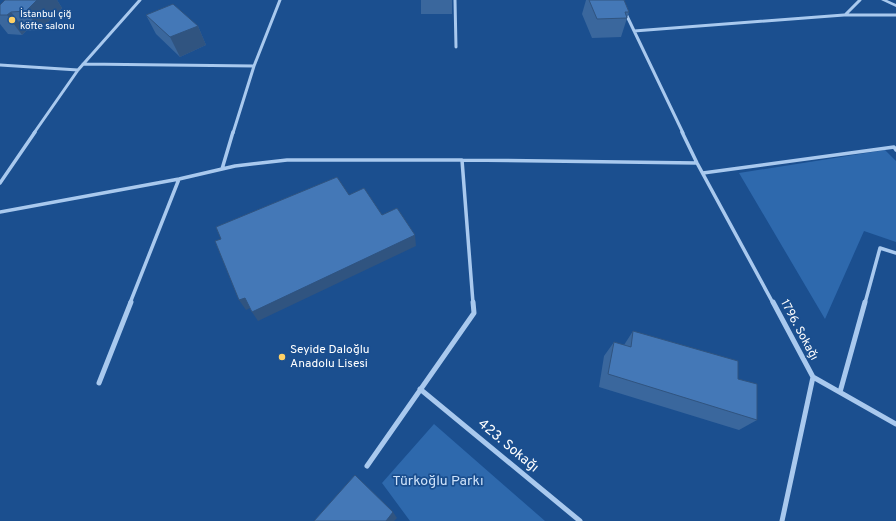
<svg xmlns="http://www.w3.org/2000/svg" width="896" height="521" font-family="Overpass,sans-serif">
<style>
.green{fill:#2e69ad}
.lines{fill:none;stroke-linecap:round;stroke-linejoin:round}
.minor-far2{stroke:#a9c9ee;stroke-width:3}
.minor-far1{stroke:#a9c9ee;stroke-width:3.5}
.minor{stroke:#a9c9ee;stroke-width:5}
.tertiary{fill:#a9c9ee;fill-rule:evenodd}
.wall{fill:#3a679d}
.shaded-wall{fill:#305480}
.building{fill:#4478b7;stroke:#305480}
.poi-dot{fill:#ffd166;stroke:#1b4f8f;stroke-width:1.5}
.labels{text-anchor:middle;dominant-baseline:central;stroke-width:3.5;stroke-linejoin:round;paint-order:stroke}
.far-poi-label{font-size:10px;fill:#fff;stroke:#1b4f8f;text-anchor:start}
.street-label{font-size:12px;fill:#fff;stroke:#1b4f8f}
.poi-label{font-size:12px;fill:#fff;stroke:#1b4f8f;text-anchor:start}
.near-street-label{font-size:14px;fill:#fff;stroke:#1b4f8f}
.near-park-label{font-size:14px;fill:#cfe3fa;stroke:#1b4f8f}
</style>
<rect width="100%" height="100%" fill="#1b4f8f"/>
<path class="green" d="M885,150l11,11v81l-32,-11 -39,88 -86,-146z
M434,424l111,97h-135l-28,-38z"/>
<g class="lines">
<path class="minor-far2" d="M455,0l1,47
M626,14l57,119
M845,15l15,-15
M634,31l210,-16h52
M83,64l171,2
M0,65l78,5
M34,133l44,-63 62,-70
M233,133l21,-67 26,-66"/>
<path class="minor-far1" d="M682,132l15,31 76,140
M462,160l11,143
M222,169l11,-37
M703,173l191,-26 2,3
M0,183l35,-51
M0,212l179,-33 56,-13 52,-6h175l235,3
M130,303l49,-124
M865,303l15,-55 16,5"/>
<path class="minor" d="M773,302l40,75 -31,144
M813,377l83,47
M99,383l32,-81
M420,389l160,132
M840,392l25,-90
M367,466l107,-153 -1,-11"/>
<path class="tertiary" d="M881,0h6l9,4v3z"/>
</g>
<path class="wall" d="M5,0h52l5,8 -22,22 -14,1 -4,4 -14,-1 -8,-10v-19z
M421,0h31v14h-31z
M586,0h38l5,12 -8,25 -29,1 -10,-24z
M146,15l52,11 8,19 -26,12 -24,-23z
M633,331l105,48 19,41 -18,10 -140,-43 5,-31 10,-14 10,3z"/>
<path class="shaded-wall" d="M37,0h20l5,8 -22,22 -14,-19z
M11,12l15,19 -4,4 -15,-20z
M198,26l8,19 -26,12 -10,-20z
M415,235l1,11 -158,75 -6,-9z
M245,298l7,9 -6,3 -7,-10z
M393,512l4,6 -3,3h-8z"/>
<path class="building" d="M5,0h32l-11,11 -15,1 -4,3h-7v-10z
M589,0h35l5,12h-4l2,6 -30,1z
M173,4l25,22 -28,11 -24,-22z
M337,177l12,18 15,-7 18,27 15,-7 18,27 -163,77 -7,-14 -6,2 -24,-59 6,-2 -5,-12z
M633,331l105,30v18l19,5v36l-149,-46 6,-32 17,5z
M355,475l38,37 -7,9h-72z"/>
<g class="poi-dot">
<circle cx="12" cy="20" r="4"/>
<circle cx="282" cy="357" r="4"/>
</g>
<g class="labels">
<g class="far-poi-label">
<text x="20" y="14">İstanbul çiğ<tspan x="20" dy="12">köfte salonu</tspan></text>
</g>
<g class="street-label">
<text transform="translate(799 330) rotate(62)">1796. Sokağı</text>
</g>
<g class="poi-label">
<text x="290" y="350">Seyide Daloğlu<tspan x="290" dy="14">Anadolu Lisesi</tspan></text>
</g>
<g class="near-street-label">
<text transform="translate(508 446) rotate(40)">423. Sokağı</text>
</g>
<g class="near-park-label">
<text x="438" y="481">Türkoğlu Parkı</text>
</g>
</g>
</svg>
